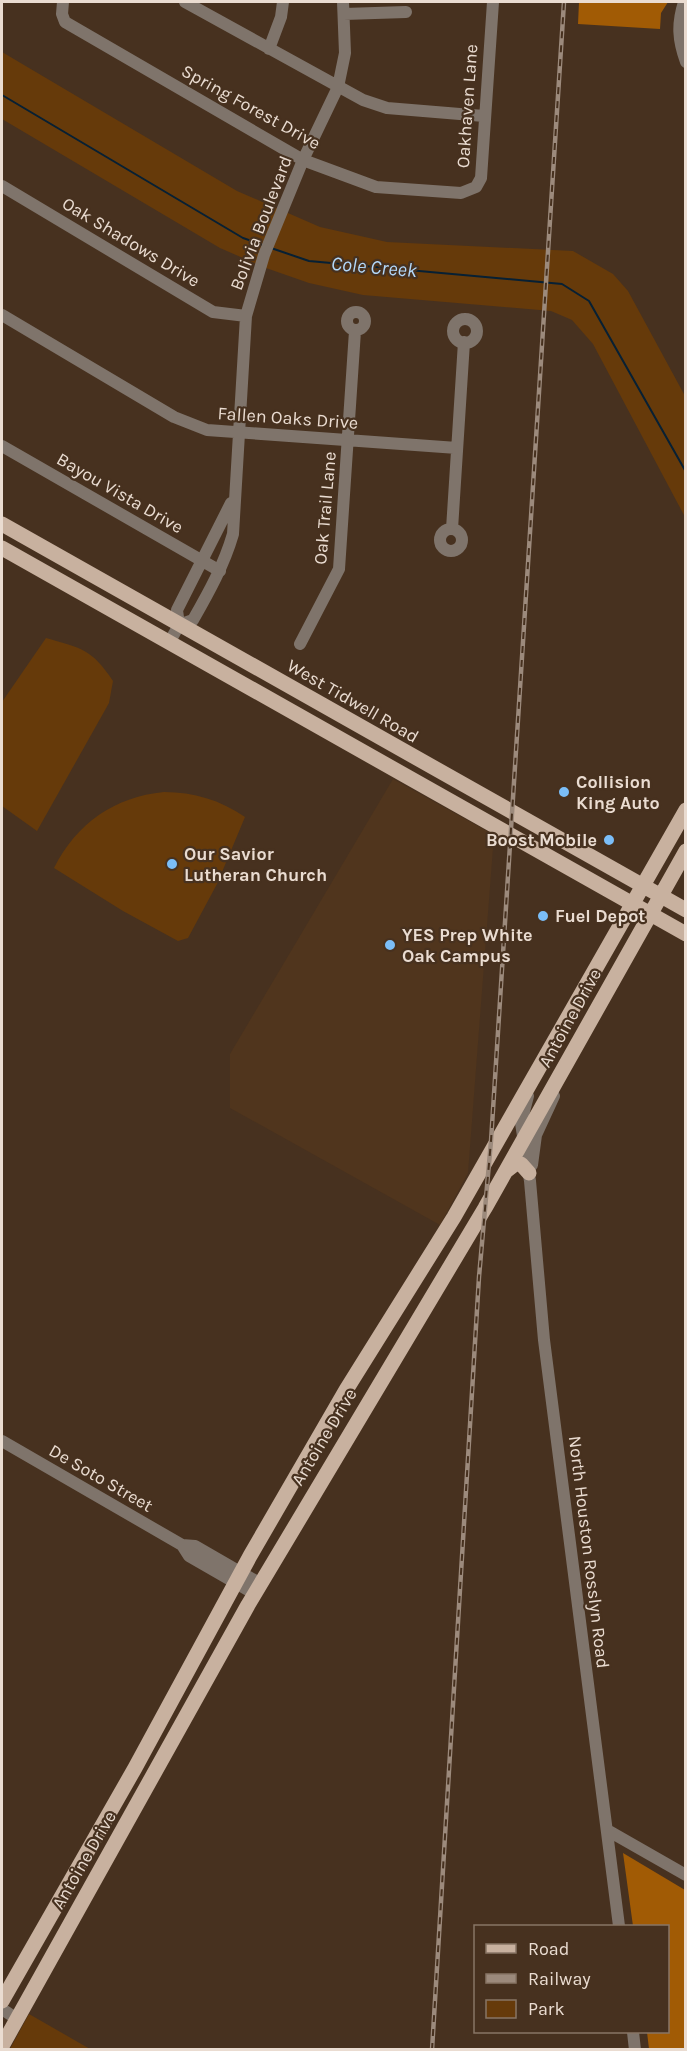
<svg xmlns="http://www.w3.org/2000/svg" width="687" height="2051" font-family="Karla,sans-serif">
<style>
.built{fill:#50351d}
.green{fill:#663a0a}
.forest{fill:#a15b05}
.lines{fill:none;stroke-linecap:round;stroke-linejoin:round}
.stream{stroke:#072034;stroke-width:2}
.minor{stroke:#7f746b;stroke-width:12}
.major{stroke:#c8b19f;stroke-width:15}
.rail-casing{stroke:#9c8a7c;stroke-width:4.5}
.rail{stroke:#47311f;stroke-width:2;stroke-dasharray:7;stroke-linecap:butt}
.poi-dot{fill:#7bbef8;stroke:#47311f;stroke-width:2}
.labels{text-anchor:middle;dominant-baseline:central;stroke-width:4.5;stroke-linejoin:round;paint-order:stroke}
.street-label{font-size:18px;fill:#eadcd1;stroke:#47311f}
.poi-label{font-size:18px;font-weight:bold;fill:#eadcd1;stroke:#47311f;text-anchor:start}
.water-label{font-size:20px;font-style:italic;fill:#b3d8fa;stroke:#47311f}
</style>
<rect width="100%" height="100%" fill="#47311f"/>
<path class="built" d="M393,779l101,56 -26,338 -28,52 -210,-117v-54z"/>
<path class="green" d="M2,52l235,139 83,36 67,15 186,9 40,23 15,17 57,105v121l-92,-173 -21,-24 -21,-9 -188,-16 -54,-12 -43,-15 -46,-20 -218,-129z
M46,638c35,10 46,11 67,43l-4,22 -72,128 -35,-25v-104z
M164,792c30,0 56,8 81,25l-28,67 -29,54 -10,3 -55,-30 -69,-43c23,-45 60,-71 110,-76z
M29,2014l61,35h-80z"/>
<path class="forest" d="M579,2h89l-7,11 -1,16 -82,-5z
M623,1853l62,37v159h-36l-2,-17h21v-106h-35z"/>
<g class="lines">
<path class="stream" d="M2,95l241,143 20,7
M271,248l38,13 253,23 27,17 97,171"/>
<path class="minor" d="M63,2l-1,12 3,8 238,138 73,27 85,6 15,-6 5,-9 12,-176
M185,2l178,98 24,8 97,8
M684,2c-7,22 -6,38 2,60
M344,14l62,-2
M269,49l12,-32 2,-15
M2,186l211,126 33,4
M347 321a9 9 0 1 1 18 0a9 9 0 1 1-18 0Z
M2,315l172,102 33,13 250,18
M453 331a12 12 0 1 1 24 0a12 12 0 1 1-24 0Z
M2,446l218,125
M452,529l12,-187
M440 540a11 11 0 1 1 22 0a11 11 0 1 1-22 0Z
M179,625l14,-5c16,-28 31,-55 40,-86l13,-218 18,-61 39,-95 35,-73 7,-34 -2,-51
M169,643l10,-18 -2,-15 54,-107
M300,644l39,-75 16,-238
M528,1096l-7,27 9,58 14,159 75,586
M532,1165l4,-30 18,-39
M2,1441l180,104 13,1 66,38
M182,1545l7,11 66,38
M607,1830l79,45
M2,2009l15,10
M633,2032l2,18"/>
<path class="major" d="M2,524l684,386
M2,548l684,386
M506,1171l9,-7h6l8,9
M2,2001l133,-233 115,-212 96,-166 108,-173 232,-407
M2,2046l246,-441 237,-397 201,-357"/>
<g class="rail-casing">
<path id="rail" d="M432,2050l47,-773 12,-136 73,-1139"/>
</g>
<use href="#rail" class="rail"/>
</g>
<g class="poi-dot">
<circle cx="564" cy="792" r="6"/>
<circle cx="609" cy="840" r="6"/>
<circle cx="172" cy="864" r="6"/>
<circle cx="543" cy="916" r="6"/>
<circle cx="390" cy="945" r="6"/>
</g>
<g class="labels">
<g class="street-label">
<text transform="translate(467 106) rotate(-86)">Oakhaven Lane</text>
<text transform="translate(251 107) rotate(29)">Spring Forest Drive</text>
<text transform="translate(261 223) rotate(-69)">Bolivia Boulevard</text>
<text transform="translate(131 242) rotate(31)">Oak Shadows Drive</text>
<text transform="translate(288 418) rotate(4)">Fallen Oaks Drive</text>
<text transform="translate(120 493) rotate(30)">Bayou Vista Drive</text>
<text transform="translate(325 508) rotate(-85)">Oak Trail Lane</text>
<text transform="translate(353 701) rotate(30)">West Tidwell Road</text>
<text transform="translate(570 1018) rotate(-61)">Antoine Drive</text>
<text transform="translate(324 1437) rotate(-59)">Antoine Drive</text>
<text transform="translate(101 1478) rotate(30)">De Soto Street</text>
<text transform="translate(589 1552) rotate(83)">North Houston Rosslyn Road</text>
<text transform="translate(84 1860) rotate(-60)">Antoine Drive</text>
</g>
<g class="poi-label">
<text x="576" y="782">Collision<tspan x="576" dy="21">King Auto</tspan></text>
<text x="597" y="840" text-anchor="end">Boost Mobile</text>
<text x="184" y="854">Our Savior<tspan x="184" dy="21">Lutheran Church</tspan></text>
<text x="555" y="916">Fuel Depot</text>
<text x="402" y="935">YES Prep White<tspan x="402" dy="21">Oak Campus</tspan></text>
</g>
<g class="water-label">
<text transform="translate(374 267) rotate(5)">Cole Creek</text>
</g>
</g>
<rect width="687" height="2051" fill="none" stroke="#eadcd1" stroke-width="6"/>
<rect x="474" y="1925" width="195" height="108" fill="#47311f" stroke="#887566" stroke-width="1.5"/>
<rect x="486" y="1944" width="30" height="9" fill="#c8b19f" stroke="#887566" stroke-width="1.5"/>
<text x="528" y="1955" font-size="18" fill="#eadcd1">Road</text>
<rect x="486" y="1974" width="30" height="9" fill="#9c8a7c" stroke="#887566" stroke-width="1.5"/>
<text x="528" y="1985" font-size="18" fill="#eadcd1">Railway</text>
<rect x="486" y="2000" width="30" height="18" fill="#663a0a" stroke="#887566" stroke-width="1.5"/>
<text x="528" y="2015" font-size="18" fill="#eadcd1">Park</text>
</svg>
